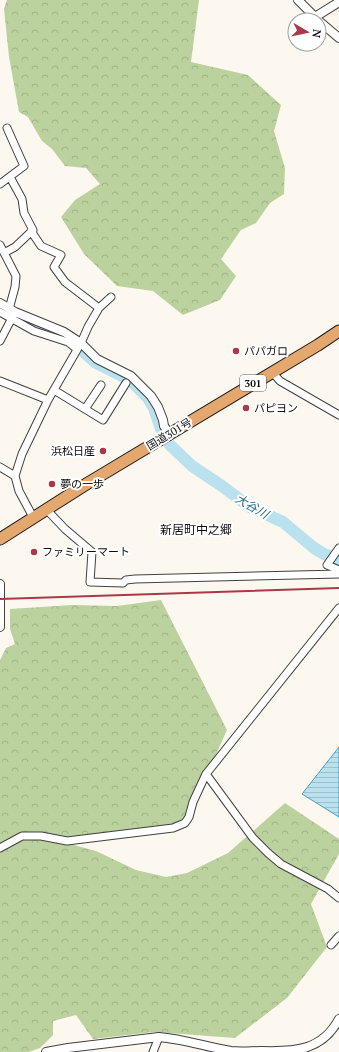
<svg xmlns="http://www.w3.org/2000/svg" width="339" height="1052" font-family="'PT Serif','Noto Sans JP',serif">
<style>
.forest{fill:url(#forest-crowns)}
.water{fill:url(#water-rules);stroke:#4a9cbc}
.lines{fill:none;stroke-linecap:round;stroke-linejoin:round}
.river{stroke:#bae1ee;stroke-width:12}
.minor-casing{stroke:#404040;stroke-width:9}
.tertiary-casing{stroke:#404040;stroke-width:10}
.trunk-casing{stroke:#1e1e1e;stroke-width:13}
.minor{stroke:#fff;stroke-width:7}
.tertiary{stroke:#fff;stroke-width:8}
.trunk{stroke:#e4a86e;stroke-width:11}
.rail{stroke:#ab374a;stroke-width:2}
.poi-dot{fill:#ab374a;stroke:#fff;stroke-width:1.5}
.labels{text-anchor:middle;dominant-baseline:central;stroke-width:4;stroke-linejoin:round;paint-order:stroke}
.shield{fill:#fff;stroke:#565656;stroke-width:1}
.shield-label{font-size:10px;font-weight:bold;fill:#0d0d0d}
.poi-label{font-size:11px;fill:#0d0d0d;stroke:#fff;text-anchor:start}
.street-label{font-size:11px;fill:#0d0d0d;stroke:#fff}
.water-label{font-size:12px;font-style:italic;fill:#266d8e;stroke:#fff}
.neighbourhood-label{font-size:12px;fill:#0d0d0d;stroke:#fff}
</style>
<defs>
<pattern id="forest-crowns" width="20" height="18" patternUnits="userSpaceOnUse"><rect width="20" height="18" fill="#bbd29e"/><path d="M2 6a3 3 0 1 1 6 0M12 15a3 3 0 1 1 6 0" fill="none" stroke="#a0b387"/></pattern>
<pattern id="water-rules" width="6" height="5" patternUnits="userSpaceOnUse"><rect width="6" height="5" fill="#bae1ee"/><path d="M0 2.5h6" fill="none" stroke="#9fc0cb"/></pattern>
</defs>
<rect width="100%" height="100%" fill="#fdf8ef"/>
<path class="forest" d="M7,0h192l-8,62 57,13 33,30 -7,26 11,37 -1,26 -14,9 -14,20 -15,7 -20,29 15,17 -16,24 -37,15 -30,-24 -36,-5 -33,-32 -23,-37 14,-17 25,-16 -14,-16 -21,-2 -13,-17 -10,-8 -14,-24 -9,-5 -10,-55 -5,-48z
M161,600l66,130 -42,93 -115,21 26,7 40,19 30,7 21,-4 41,-20 57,-50 54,36v15l-28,50 16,43 -40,51 -52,40 -81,-6 -61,7 -17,-24 -23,6v14l-13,13 -11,4h-29v-392l6,-12 9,-4 -5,-15v-20l62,-4 45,1z"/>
<path class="water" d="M339,747v70l-37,-23z"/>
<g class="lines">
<path class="river" d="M14,316l15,8 41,15 26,24 26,13 10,6 16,16 6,10 7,21
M170,445l22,21 30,20 28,21 33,15 31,26 10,6 15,5"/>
<g class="minor-casing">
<path id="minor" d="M0,184l24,-18 -17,-38
M31,231l10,15 20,9 -7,12 11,15 34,26
M0,245l16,31 -1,11 -6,22
M4,253l11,-6 18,-17 -9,-17 -2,-14 -12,-22
M0,312l34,19 34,11 9,7
M0,341l13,-25
M272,372l8,9 59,34
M0,381l48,19
M54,390l49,30 23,-37
M85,409l16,-24
M0,467l15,9
M46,509l19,20 27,23 -2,30 33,1 3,-3 9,-1 204,-5
M33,517l-14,-26 -4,-15 7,-22 26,-54 33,-57 7,-16 11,-19 12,-11
M339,548l-12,17 12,5
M206,774l47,64 15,15 13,11 47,25 11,9
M0,848l22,-12h19l26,5 106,-13 12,-5 4,-6 4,-15 13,-28 133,-166
M331,945l8,-9
M153,1052l6,-15"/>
</g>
<g class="tertiary-casing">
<path id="tertiary" d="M298,0l20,20
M315,17l24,-15
M319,21l20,17
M0,303l15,9 49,20 17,11 16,16 34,17 20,20 7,11 5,13 1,6 5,7
M0,584v43
M46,1052l22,-4 91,-11c24,2 48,10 72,14 10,1 21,0 31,0 32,1 60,0 77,-32"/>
</g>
<g class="trunk-casing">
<path id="trunk" d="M0,539l88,-56 230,-138 21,-14"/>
</g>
<use href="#minor" class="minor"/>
<use href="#tertiary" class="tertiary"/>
<use href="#trunk" class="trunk"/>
<path class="rail" d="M0,599l339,-11"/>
</g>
<g class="poi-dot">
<circle cx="236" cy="351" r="4"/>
<circle cx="246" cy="408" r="4"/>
<circle cx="103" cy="451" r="4"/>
<circle cx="52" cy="484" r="4"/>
<circle cx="34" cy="552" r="4"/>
</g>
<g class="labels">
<rect class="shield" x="240" y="375" width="26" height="16" rx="3"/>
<g class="shield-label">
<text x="253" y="383">301</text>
</g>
<g class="poi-label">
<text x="244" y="351">パパガロ</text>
<text x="254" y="408">パピヨン</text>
<text x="95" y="451" text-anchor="end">浜松日産</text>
<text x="60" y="484">夢の一歩</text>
<text x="42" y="552">ファミリーマート</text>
</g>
<g class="street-label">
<text transform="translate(169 434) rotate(-31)">国道301号</text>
</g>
<g class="water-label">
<text transform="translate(252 506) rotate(30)">大谷川</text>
</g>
<g class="neighbourhood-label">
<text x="196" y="529">新居町中之郷</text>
</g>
</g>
<g transform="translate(307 32) rotate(99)"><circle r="19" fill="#ffffff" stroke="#9e9e9e"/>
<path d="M0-3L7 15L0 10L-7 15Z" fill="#ab374a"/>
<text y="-6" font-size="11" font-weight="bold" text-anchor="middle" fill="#0d0d0d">N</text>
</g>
</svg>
